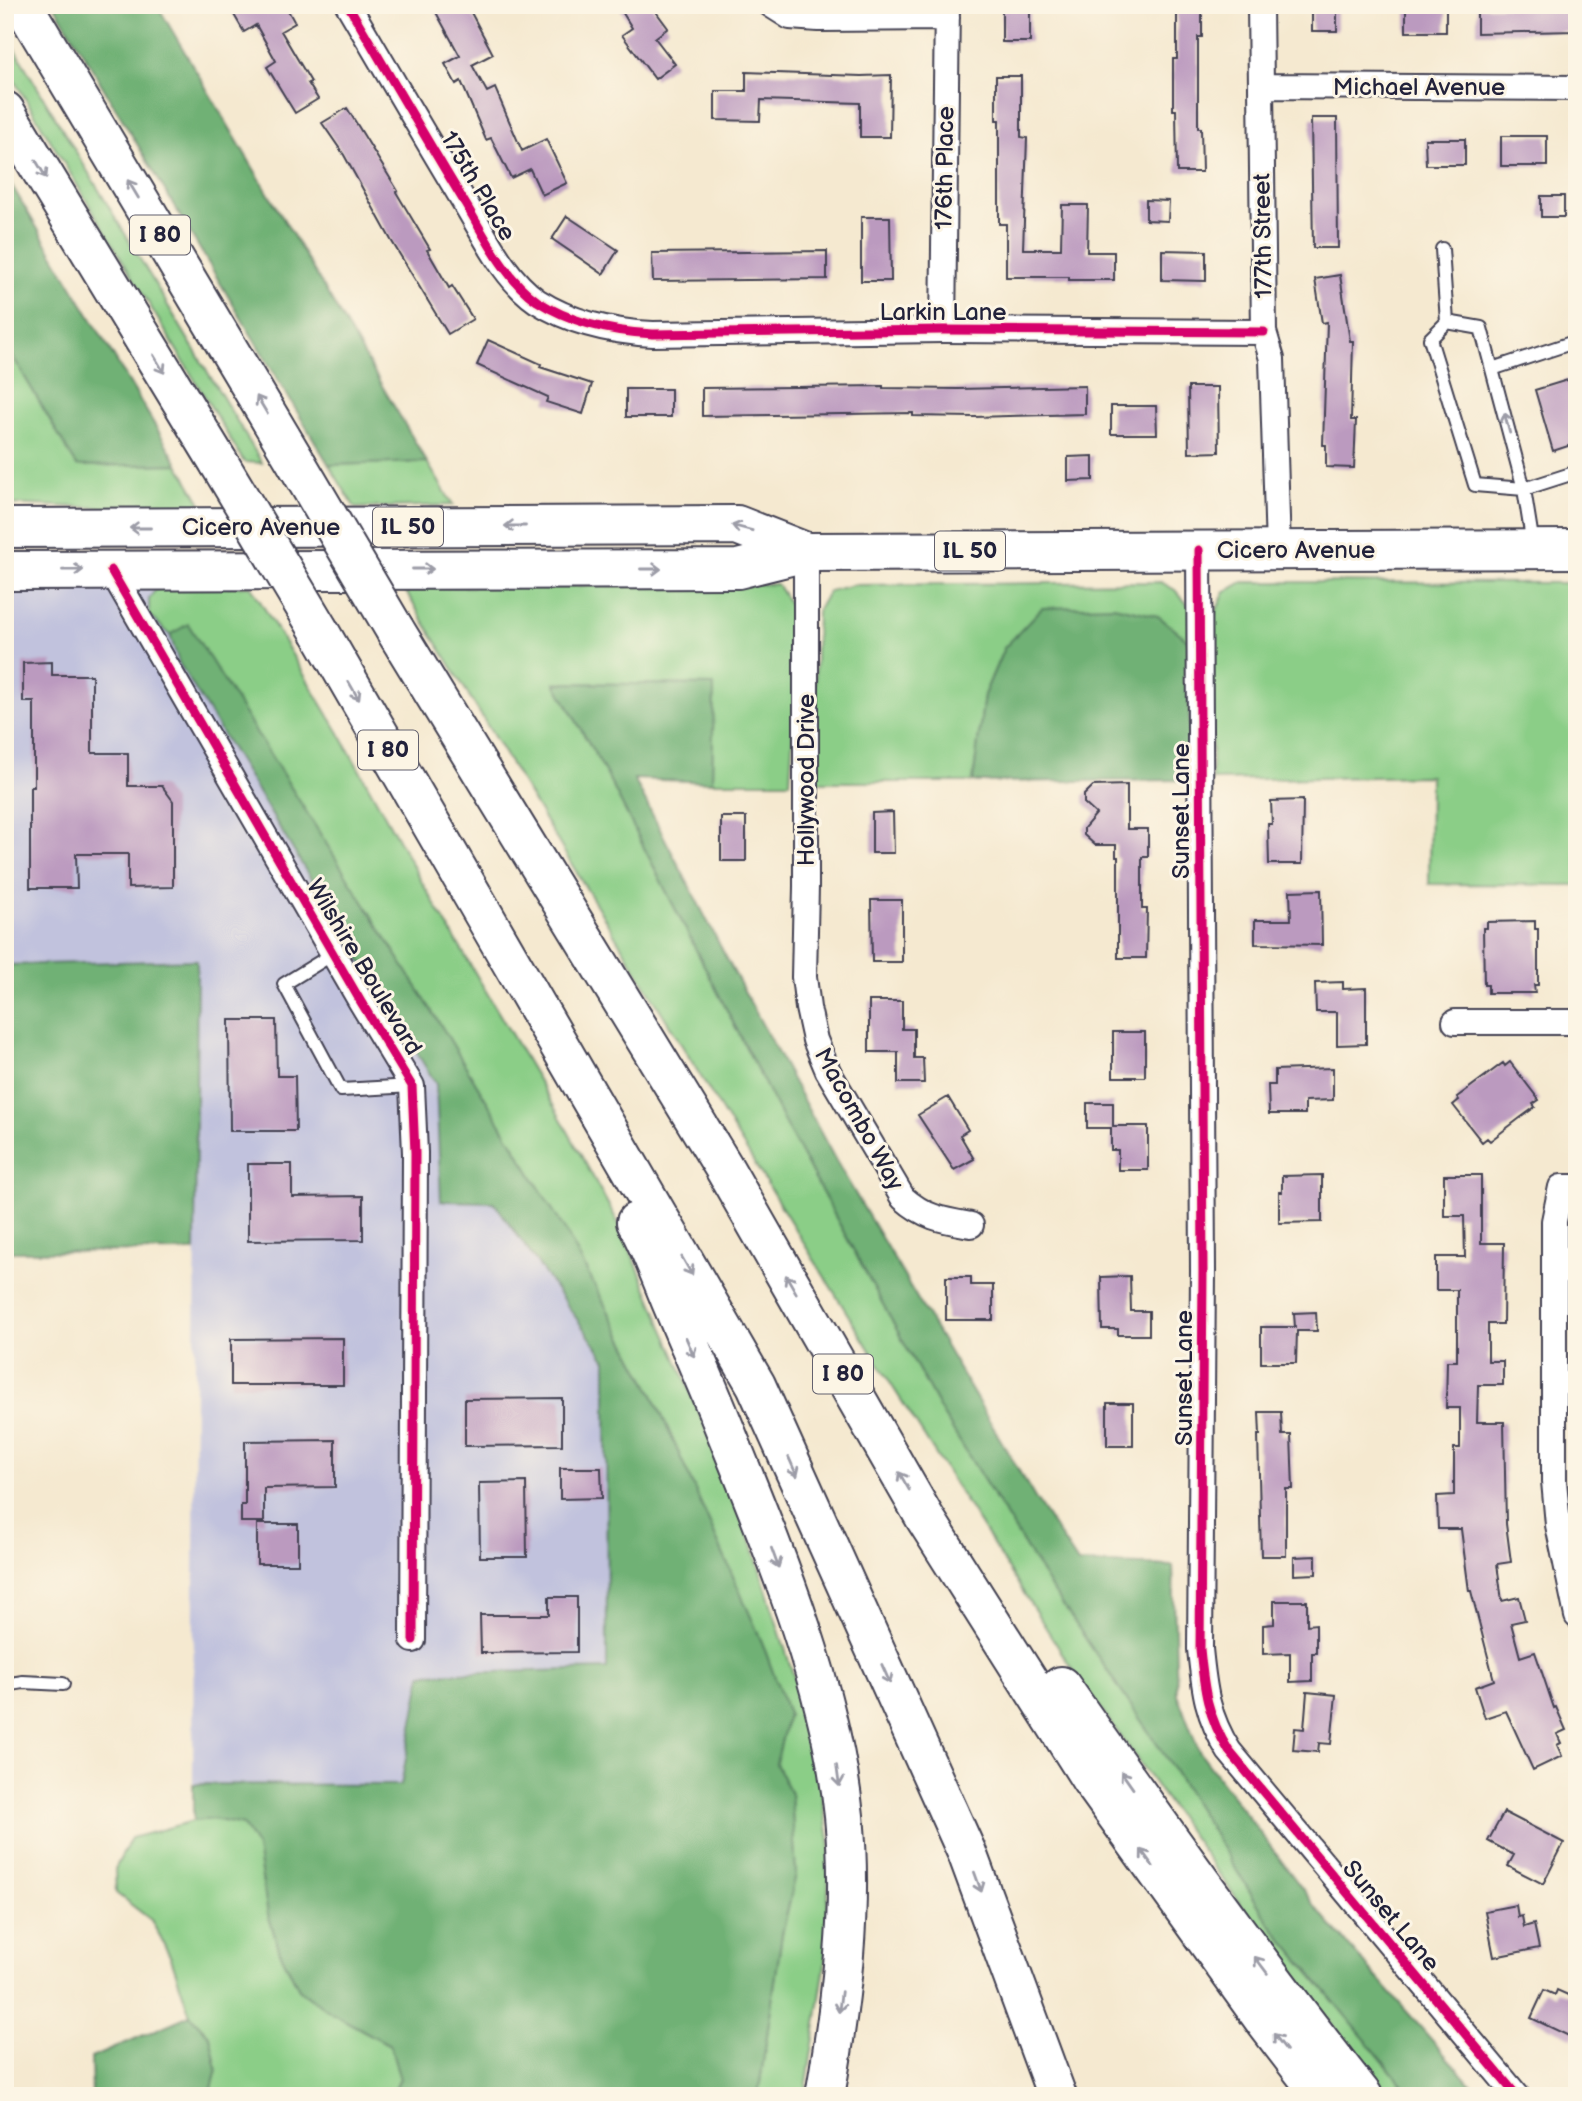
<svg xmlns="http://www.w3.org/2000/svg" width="1582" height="2101" font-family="'Balsamiq Sans',sans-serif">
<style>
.industrial{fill:#c1c2dd}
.green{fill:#8bce87;stroke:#567861;stroke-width:2}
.forest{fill:#70b174;stroke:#496a58;stroke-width:2}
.building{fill:#bb9abf}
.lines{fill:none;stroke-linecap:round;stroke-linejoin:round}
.service-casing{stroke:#424051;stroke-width:16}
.minor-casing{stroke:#424051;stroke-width:28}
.primary-casing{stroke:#424051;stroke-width:42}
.motorway-casing{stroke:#424051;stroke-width:42}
.service{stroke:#fff;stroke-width:12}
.minor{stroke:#fff;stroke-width:24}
.primary{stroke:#fff;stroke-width:38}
.motorway{stroke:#fff;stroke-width:38}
.motorway-bridge-casing{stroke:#424051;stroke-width:42;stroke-linecap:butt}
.motorway-bridge{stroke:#fff;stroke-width:38}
.cycleway-casing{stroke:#fcf5e5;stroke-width:13}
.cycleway{stroke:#d6006c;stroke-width:9}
.oneway{stroke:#9c9ca7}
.labels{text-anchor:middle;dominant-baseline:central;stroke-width:6;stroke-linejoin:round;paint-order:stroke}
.shield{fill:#fcf5e5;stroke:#63616e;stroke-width:2}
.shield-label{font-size:23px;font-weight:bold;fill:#22223b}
.street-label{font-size:24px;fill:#22223b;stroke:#fcf5e5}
</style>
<rect width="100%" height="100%" fill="#fcf5e5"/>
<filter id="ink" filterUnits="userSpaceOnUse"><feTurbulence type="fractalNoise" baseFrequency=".0143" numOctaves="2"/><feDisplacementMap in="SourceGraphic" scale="14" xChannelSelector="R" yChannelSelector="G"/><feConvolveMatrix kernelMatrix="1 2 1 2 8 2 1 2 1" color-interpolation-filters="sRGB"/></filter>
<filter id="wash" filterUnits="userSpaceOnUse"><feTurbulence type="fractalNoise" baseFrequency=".00686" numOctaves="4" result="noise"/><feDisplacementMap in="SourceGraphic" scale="28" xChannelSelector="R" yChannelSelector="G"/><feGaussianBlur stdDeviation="1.57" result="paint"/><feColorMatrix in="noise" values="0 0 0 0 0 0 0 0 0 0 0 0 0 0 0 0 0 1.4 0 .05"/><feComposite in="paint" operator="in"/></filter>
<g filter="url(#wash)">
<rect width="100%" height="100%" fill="#f5e9d0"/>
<path class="industrial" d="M5,585l153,1 -9,29 21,20 9,28 258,421 4,117 53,1 112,157 1,310 -185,5 -20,111 -209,-1 4,-824 -192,5z"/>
<path class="green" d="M5,33l257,430 -18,-1 -239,-397z
M5,343l72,123 101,-2 28,48 -201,-8z
M427,462l26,43 -98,3 -26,-43z
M1161,582l14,8 16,18 -2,33 -185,7 -20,47 -11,87h-160l4,-171 12,-20 24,-6z
M1243,582l334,1v302l-148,-1 1,-108 -218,4v-159l12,-28z
M777,584l16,26 4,49 -7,123h-78l2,-97 -159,-2 53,94 176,345 158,291 106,170 117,173 107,171 140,169h-23l-113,-142 -207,-290 -180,-283 -183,-296 -303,-498z
M158,586h93l88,147 85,153 136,231 60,109 121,284 71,224 18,111 -5,120 -20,131h-47l24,-162 14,-60 -5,-80 -15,-30 12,-50 -26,-72 -109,-247 -87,-163 -121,-200 -257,-407 -18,10 -21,-20v-16z
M213,1819l30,6 14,23 11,66 12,38 19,37 34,25 57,31 10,34 -8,17h-182l7,-27 -7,-33 -20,-21 -19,-57 -20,-38 -35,-27 -1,-24 16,-31 62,-17z"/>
<path class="forest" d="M54,5h103l270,457 -98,3z
M5,174l173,290 -101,2 -72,-123z
M1114,606l44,10 31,25 1,139 -217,2 11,-87 20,-47 38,-40z
M188,624l257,408 121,200 87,163 109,247 26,72 -12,50 15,30 5,80 -14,60 -24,162h-366l8,-17 -10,-34 -57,-31 -34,-25 -19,-37 -12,-38 -11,-66 -14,-23 -30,-6 -20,2v-37l208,1 21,-111 185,-5 -1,-309 -112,-158 -53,-1 -5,-117 -257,-421 -9,-28z
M555,683l159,2 -2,97 -78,-3 94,182 108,200 199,337 43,65 95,3 4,128 23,59 122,162 159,181h-69l-140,-169 -107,-171 -117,-173 -106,-170 -158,-291 -176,-345z
M197,960l-2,291 -190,1v-287z
M190,2015l20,21 7,33 -7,27h-118l-1,-38z"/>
<g id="blocks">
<path class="building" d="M246,5h39l10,18 -14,8 30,51 -3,1 10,16 -23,14 -28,-46 9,-6 -20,-36 -12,7 -11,-19z
M432,5h35l26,49 -21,11 15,27 8,-4 27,63 24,-12 21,44 -25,12 -12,-26 -19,9 -20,-40 -5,2 -25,-59 -5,3 -11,-20 15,-8z
M618,5h33l17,23 -13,10 20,26 -20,15 -33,-44 10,-7z
M1002,5h28v37h-28z
M1177,5h25v32h-4v91h3l1,44h-25l-1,-62h-3v-51h4z
M1312,5h25v26h-25z
M1406,6h40v26h-40z
M1577,6v25l-100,2v-26z
M746,72l115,4 30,-1 -1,62h-30v-34l-99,-3 -1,21 -45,-1v-29h31z
M996,76h25v61l6,1 -4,111h38l1,-44h26l-1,47h27v28h-45v-3h-63v-53h-7v-104h-3z
M347,108l51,83 -2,1 34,57 -3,1 22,38 3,-2 21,33 -25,15 -57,-94 -47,-85 -22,-32z
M1311,118h26l1,130h-25z
M1501,136h46v30h-46z
M1425,139h40v26h-39z
M1541,196h23v21h-23z
M1146,200l23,1 -1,20 -22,-1z
M567,216l51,34 -15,24 -51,-35z
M861,217h29l1,64h-30z
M1162,250l44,1v30l-44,-1z
M827,251v28l-174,2 -1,-28z
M1340,275l10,66h3l-2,79h5l-2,48 -28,-1v-22h-3l4,-123 -5,1 -7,-44z
M488,340l53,24 -1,3 52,17 -9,30 -37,-12 2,-5 -71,-32z
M1577,377v66l-24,8 -18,-61z
M883,386v2l75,1 127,-3v28l-111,3 -61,-1v-3l-211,3v-28z
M1188,387h30l1,65 -30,1z
M626,389h45v28h-45z
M1111,406h45l1,28h-46z
M1093,456v24l-25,1v-24z
M52,662v13h40v78h36v33h34l11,15v86l-45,1v-34h-52l1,34h-47v-101h4v-85h-11v-39z
M1127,785v44h21v28h-6v52h5l-1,49h-28v-101h-2v-12h-21l-11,-10v-7l12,-14 -12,-11v-8l9,-9z
M1303,800l-1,64h-33l-1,-40h4l-1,-23z
M893,812l1,41h-22v-40z
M721,817h25v44h-25z
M1321,890l1,55 -67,-1v-24h36l-1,-29z
M871,900h31v62h-30z
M1535,921v8h3v56h-4l1,8h-47v-8h-4l-1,-57h4v-6z
M1343,982v7l23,-1v56l-29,1v-33h-21l-1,-29z
M869,1001h33v28h12v29h9l1,25h-26v-31h-29z
M229,1020h47l1,56h18l1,55h-66z
M1113,1032h32v45h-32z
M1510,1062l29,38 -6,4 2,3 -15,11 -30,23 -3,-3 -5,4 -29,-37 6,-5 -2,-3 46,-34 2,3z
M1333,1068v32l-28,1v13h-36l-1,-29h7v-15z
M948,1097l20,33 -8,5 14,24 -20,11 -36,-55z
M1087,1103h26v23h35v44h-30v-20h-7v-22h-24z
M248,1164h44v33l71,-1v44l-115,1z
M1322,1175v47l-43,1v-31h3v-16z
M1444,1175h37v68h23l-1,81h-15v37h15v24h-25l-1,37h27l2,102 5,38 -14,2 5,37 17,-4 6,23 -14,3 9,34 15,-5 19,56 2,-1 10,23 -9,4 4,9 -4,2 5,11 -29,14 -27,-59 -21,7 -10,-31 19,-7 -23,-89h-2l-8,-62h-23l-1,-33 17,-1v-47h6v-40h-14l1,-47h10v-71h-21v-33h29l-1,-41h-20z
M1130,1276l1,35h18v24h-31v-6h-16l-1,-52z
M946,1277h25v8h22v35h-47z
M1316,1312l1,19h-20l-1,32h-35v-36h34l-1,-14z
M343,1338v47h-112v-46z
M562,1398v47l-97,1v-47z
M1107,1403h26v43h-26z
M1259,1412h22l1,23h9l2,54h-7v67h-25l-3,-121h2z
M335,1440v47l-71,1v34h-23v-17h4v-64z
M560,1468h41l1,30 -42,1z
M526,1482l1,75h-47l-1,-74z
M257,1524h41v40h-41z
M1316,1556v18l-22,1v-18z
M549,1597h28v55l-96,1 -1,-38h69z
M1274,1601h33v24l9,-1v29h-4v28l-22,1v-29l-27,1v-29l11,-1z
M1307,1692l29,3 -5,49 -12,-1 -1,9 -25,-2 2,-22 9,1z
M1504,1812l60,31 -21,41 -35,-18 6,-11 -26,-14z
M1516,1905l2,12 4,-1 2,11 10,-3 5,24 -45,9 -9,-46z
M1544,1990l11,5 2,-5 20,9v30l-4,9 -42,-20z"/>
</g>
</g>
<g filter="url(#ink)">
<use href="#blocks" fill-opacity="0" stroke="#424051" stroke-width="2"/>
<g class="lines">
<g class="service-casing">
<path id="service" d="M1442,249l5,73 -17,17 45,146 49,4 53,-17
M1447,322l34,6 43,161 9,56
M1492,369l79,-26
M333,954l-49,30 57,106 71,-4
M5,1685l18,-3 40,2"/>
</g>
<g class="minor-casing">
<path id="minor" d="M348,5c39,66 77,132 117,198 20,33 39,75 72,98 36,23 75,31 116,33l290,-4 321,2
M771,5l19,12 28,2 129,-1
M1260,5l4,327 8,27 6,191
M1262,86l315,2
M943,330l4,-325
M1199,550l4,721 -3,378c4,40 7,67 29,102l288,345
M806,552v334l-2,91 4,31 7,32 13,31 75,127c23,20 39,22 68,27
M111,570l250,432 51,84 3,67 -2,487
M1455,1022h122
M1577,1187h-16l-7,34v260l4,44 19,91"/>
</g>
<g class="primary-casing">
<path id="primary" d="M5,528l732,-3 69,27
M5,571l733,-2 68,-17 771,-3"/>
</g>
<g class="motorway-casing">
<path id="motorway" d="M23,5l274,459
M5,111l214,352
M395,630l328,536 202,352 166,262 175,243 56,73
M320,632l436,753 211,468 90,243
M636,1222c14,24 23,51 34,77 18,43 37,85 54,128 49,121 107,258 120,389 9,94 -3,187 -19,280
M1061,1686c98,139 196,277 302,410"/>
</g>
<use href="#service" class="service"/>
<use href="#minor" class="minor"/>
<use href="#primary" class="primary"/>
<use href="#motorway" class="motorway"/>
<g class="motorway-bridge-casing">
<path id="motorway-bridge" d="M219,463l101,169
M297,464l98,166"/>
</g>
<use href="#motorway-bridge" class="motorway-bridge"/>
<g class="cycleway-casing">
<path id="cycleway" d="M348,5c39,66 77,132 117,198 20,33 39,75 72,98 36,23 75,31 116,33l290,-4 321,2
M1199,550l4,721 -3,378c4,40 7,67 29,102l288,345
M111,570l250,432 51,84 3,67 -2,487"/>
</g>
<use href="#cycleway" class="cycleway"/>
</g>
<defs><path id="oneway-shaft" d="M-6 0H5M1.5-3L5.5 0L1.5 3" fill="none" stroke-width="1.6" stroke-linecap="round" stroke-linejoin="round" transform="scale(1.75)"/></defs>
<g class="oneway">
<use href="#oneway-shaft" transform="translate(41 169) rotate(59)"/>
<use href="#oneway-shaft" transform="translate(133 189) rotate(-121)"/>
<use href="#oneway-shaft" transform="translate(159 364) rotate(59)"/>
<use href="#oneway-shaft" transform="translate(262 405) rotate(-121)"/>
<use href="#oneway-shaft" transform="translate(1507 423) rotate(-105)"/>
<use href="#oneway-shaft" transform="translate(515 526) rotate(180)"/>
<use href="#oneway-shaft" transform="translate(140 528) rotate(180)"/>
<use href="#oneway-shaft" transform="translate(742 528) rotate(-165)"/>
<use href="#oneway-shaft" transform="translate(423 569)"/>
<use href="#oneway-shaft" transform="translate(651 569)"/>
<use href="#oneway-shaft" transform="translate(73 570) rotate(-1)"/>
<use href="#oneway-shaft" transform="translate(354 691) rotate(60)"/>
<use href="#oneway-shaft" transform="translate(687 1266) rotate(60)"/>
<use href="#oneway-shaft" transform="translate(791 1284) rotate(-120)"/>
<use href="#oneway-shaft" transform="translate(690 1347) rotate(67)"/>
<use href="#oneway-shaft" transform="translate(793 1467) rotate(66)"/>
<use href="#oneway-shaft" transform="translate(904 1481) rotate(-120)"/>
<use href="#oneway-shaft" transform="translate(775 1558) rotate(70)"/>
<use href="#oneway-shaft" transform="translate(886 1674) rotate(66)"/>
<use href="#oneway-shaft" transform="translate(838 1776) rotate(82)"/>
<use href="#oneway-shaft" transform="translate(1127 1780) rotate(-125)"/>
<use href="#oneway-shaft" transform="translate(1147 1858) rotate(-126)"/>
<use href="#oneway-shaft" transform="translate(978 1882) rotate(70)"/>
<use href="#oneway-shaft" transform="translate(1261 1965) rotate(-127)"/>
<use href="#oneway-shaft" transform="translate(840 2002) rotate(97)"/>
<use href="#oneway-shaft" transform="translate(1280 2042) rotate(-128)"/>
</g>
</g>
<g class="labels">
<g class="shield">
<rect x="130" y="215.5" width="60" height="39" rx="5"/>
<rect x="373" y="507.5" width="70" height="39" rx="5"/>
<rect x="935" y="531.5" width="70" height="39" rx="5"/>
<rect x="358" y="730.5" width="60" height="39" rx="5"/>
<rect x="813" y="1354.5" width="60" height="39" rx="5"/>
</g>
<g class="shield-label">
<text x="160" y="235">I 80</text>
<text x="408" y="527">IL 50</text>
<text x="970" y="551">IL 50</text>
<text x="388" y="750">I 80</text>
<text x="843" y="1374">I 80</text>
</g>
<g class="street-label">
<text x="1419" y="87">Michael Avenue</text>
<text transform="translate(945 168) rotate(-89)">176th Place</text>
<text transform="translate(478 186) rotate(59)">175th Place</text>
<text transform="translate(1263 236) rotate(-91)">177th Street</text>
<text x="943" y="312">Larkin Lane</text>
<text x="261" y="527">Cicero Avenue</text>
<text x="1296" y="550">Cicero Avenue</text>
<text transform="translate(806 780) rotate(-90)">Hollywood Drive</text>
<text transform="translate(1181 811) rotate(-90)">Sunset Lane</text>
<text transform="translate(364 967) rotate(59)">Wilshire Boulevard</text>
<text transform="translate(859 1119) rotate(61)">Macombo Way</text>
<text transform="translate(1184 1378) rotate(-90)">Sunset Lane</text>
<text transform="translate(1391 1916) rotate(50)">Sunset Lane</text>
</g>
</g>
<rect width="1582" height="2101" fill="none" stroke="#fcf5e5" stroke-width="28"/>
</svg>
